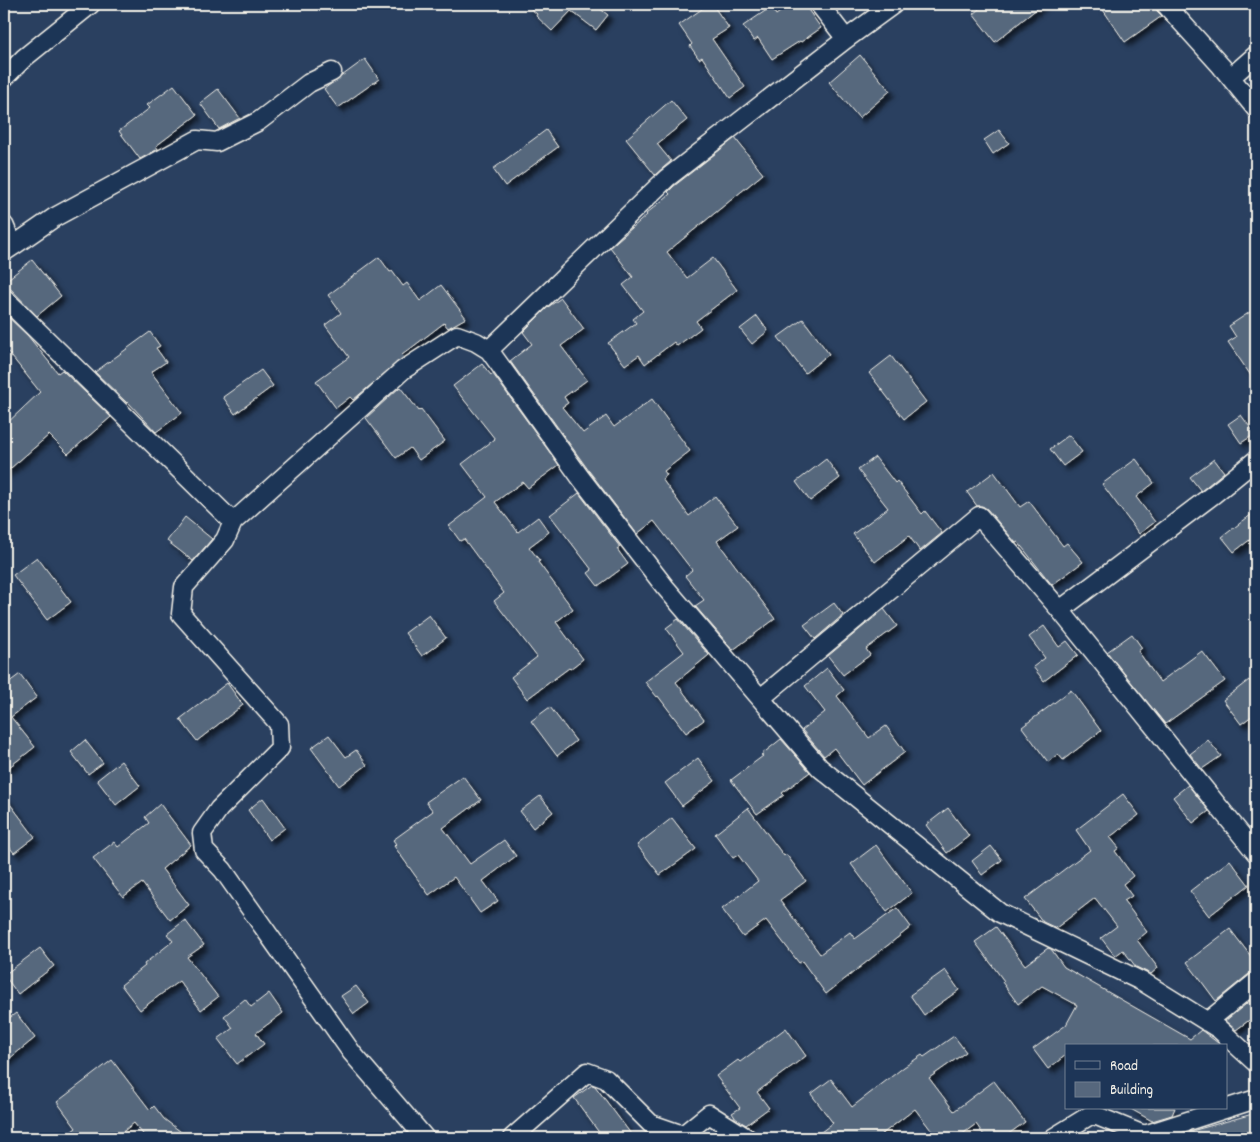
<svg xmlns="http://www.w3.org/2000/svg" width="1260" height="1142" font-family="Dekko,sans-serif">
<style>
.building{fill:#56677d;stroke:#f4f1e8;filter:url(#shadow)}
.lines{fill:none;stroke-linecap:round;stroke-linejoin:round}
.minor-casing{stroke:#f4f1e8;stroke-width:21}
.minor{stroke:#1d3557;stroke-width:18}
</style>
<defs>
<filter id="shadow"><feDropShadow dx="4.5" dy="4.5" stdDeviation="2.5" flood-color="#0009"/></filter>
</defs>
<rect width="100%" height="100%" fill="#2a4060"/>
<filter id="ink" filterUnits="userSpaceOnUse"><feTurbulence type="fractalNoise" baseFrequency=".02" numOctaves="2"/><feDisplacementMap in="SourceGraphic" scale="10" xChannelSelector="R" yChannelSelector="G"/><feConvolveMatrix kernelMatrix="1 2 1 2 8 2 1 2 1" color-interpolation-filters="sRGB"/></filter>
<g filter="url(#ink)">
<path class="building" d="M525,4h69l14,11 -12,15 -25,-19 -19,20 -16,-15 1,-2z
M709,4h3l17,24 -17,11 33,48 -15,11 -28,-41 -3,2 -9,-13 2,-2 -13,-19z
M791,4h13l17,24 -20,14 -1,-1 -28,18 -14,-21 -4,3 -11,-15 28,-19 5,8z
M985,4h58l-48,38 -22,-28z
M1099,4h55l3,7 5,5 -37,26z
M860,55l30,36 -31,27 -30,-36z
M365,59l14,20 -41,29 -14,-19z
M174,85l23,30 -41,31 2,3 -18,10 -21,-28 31,-23 -3,-3z
M218,89l22,29 -21,11 -19,-26z
M671,100l16,20 -30,24 14,17 -16,14 -29,-36z
M546,130l12,17 -53,39 -12,-17z
M999,130l10,13 -16,11 -9,-14z
M735,138l28,36 -96,78 20,26 26,-20 24,32 -41,31 5,7 -24,18 -3,-4 -29,22 -6,-9 -14,10 -17,-22 28,-20 -3,-4 10,-8 -20,-26 10,-8 -23,-30 37,-32 -1,-1 24,-20 -2,-2 6,-6z
M379,257l11,15 2,-1 11,15 4,-3 13,18 21,-16 25,33 -18,10 -4,-5 -42,32 2,2 -51,43 -3,-3 -14,11 -20,-27 33,-24 -24,-32 16,-12 -13,-18z
M32,260l29,36 -24,20 -33,-34z
M561,298l23,31 -23,17 26,34 -23,17 4,6 -6,4 21,26 23,-17 8,11 38,-28 38,52 -26,20 3,4 -5,4 27,37 26,-20 23,30 -21,15 58,78 -42,31 -38,-44 9,-6 -19,-24 7,-6 -38,-49 -17,13 -48,-63 -79,-110 22,-17 -9,-12 25,-25z
M1256,308v75l-28,-41 8,-5 -7,-11z
M4,313l24,23 30,37 4,-3 49,47 -43,37 -19,-19 -45,39v-48l36,-34 -36,-45z
M757,316l11,15 -16,13 -12,-15z
M803,319l26,35 -24,19 -27,-36z
M150,332l10,14 -4,2 10,14 -15,10 31,41 -26,19 -28,-30 -1,1 -32,-31z
M891,356l35,46 -22,17 -35,-46z
M482,364l9,11 2,-1 66,91 -31,23 -5,-6 -28,20 23,30 20,-15 11,15 -20,15 11,14 -2,1 35,47 -17,13 27,37 -13,10 -1,-1 -42,31 -16,-22 26,-20 -43,-56 10,-8 -40,-54 -4,2 -11,-15 38,-29 -25,-33 33,-25 -42,-53z
M261,370l12,16 -38,28 -12,-17z
M400,387l19,24 2,-2 24,32 -26,19 -9,-12 -14,10 -30,-40z
M1241,415l14,19 -14,9 -13,-19z
M1069,435l13,17 -19,14 -13,-17z
M875,457l20,26 2,-2 25,33 3,-3 17,22 -22,18 -11,-15 -34,26 -22,-28 35,-26 -30,-38z
M826,459l14,19 -30,23 -14,-19z
M1136,459l18,24 -18,14 19,25 -16,12 -37,-50z
M1214,459l10,13 -23,19 -11,-14z
M994,472l26,35 9,-6 34,45 4,-3 16,19 -31,23 -34,-43 -2,1 -29,-34 -5,-3h-5l-10,-14z
M579,493l41,54 -3,2 11,15 -30,22 -10,-13 4,-3 -42,-55z
M1256,511v24l-22,17 -12,-15z
M185,517l27,22 -19,22 -26,-20z
M37,557l34,45 -24,18 -34,-45z
M834,603l9,12 -28,24 -11,-14z
M884,609l13,17 -31,23 4,6 -27,20 -15,-19z
M429,615l17,23 -24,18 -17,-23z
M678,619l31,36 -33,27 28,38 -18,13 -28,-37 -1,1 -12,-15 39,-30 -18,-24z
M1044,626l15,21 8,-6 11,14 -34,26 -11,-14 12,-9 -16,-21z
M1132,634l10,14 -4,3 22,31 42,-31 23,30 -60,43 -58,-72z
M827,668l17,22 -7,6 32,42 17,-12 19,26 -43,33 -28,-37 -10,8 -22,-26 23,-18 -20,-26z
M20,674l17,23 -26,20 24,30 -31,24v-85z
M1249,680l7,9v24l-15,11 -18,-24z
M227,683l16,22 -46,36 -17,-22z
M1071,690l30,41 -38,29 -5,-6 -10,8 -26,-35z
M550,707l26,34 -19,15 -26,-35z
M329,735l17,22 10,-7 11,15 -28,21 -28,-38z
M781,739l29,33 -28,21 2,2 -27,19 -26,-34 32,-24 -2,-1z
M85,740l18,23 -15,11 -17,-22z
M1208,740l13,16 -19,13 -12,-15z
M698,758l17,23 -33,25 -17,-23z
M121,761l19,25 -24,19 -19,-25z
M463,776l18,24 -38,28 27,36 34,-24 12,16 -33,25 15,20 -18,12 -26,-36 -25,18 -35,-49 2,-2 -3,-4 40,-29 -7,-9z
M1188,785l21,26 -16,12 -20,-26z
M1123,794l16,21 -29,22 9,11 -4,3 18,25 -10,8 9,12 -8,5 23,31 -10,8 21,28 -7,6 -15,-7 -13,-17 -8,6 -14,-18 16,-12 -22,-28 -39,30 -13,-6 -18,-23 65,-49 -14,-20z
M4,796l31,41 -21,16 -10,-13z
M540,796l13,16 -20,16 -13,-17z
M263,798l22,30 -16,12 -21,-30z
M160,804l31,41 -29,24 27,36 -19,15 -28,-37 -19,14 -30,-39 21,-16 4,5 31,-24 -4,-6z
M748,808l36,48 2,-2 20,27 -26,19 40,54 30,-22 5,7 42,-31 14,19 -85,67 -24,-33 -3,2 -33,-43 -23,17 -21,-28 36,-28 -20,-26 -5,3 -18,-24z
M948,808l21,28 -22,17 -21,-28z
M672,818l24,31 -36,26 -23,-30z
M876,845l36,48 -25,19 -36,-48z
M991,846l11,14 -20,15 -10,-14z
M1230,860l19,25 -40,31 -19,-25z
M185,920l19,25 -17,12 31,40 -17,13 -22,-29 -39,29 -19,-25 24,-19 -1,-2 29,-23 -6,-7z
M996,927l29,38 23,-17 3,1 13,18 126,72 11,-9 21,16h-156v9l-18,14 -15,-20 33,-24 11,-20 -35,-19 -24,18 -16,-22 2,-1 -29,-39z
M1230,929l26,34v9l-7,2 -33,27 -29,-39z
M40,948l14,18 -36,28 -14,-19z
M945,970l14,20 -35,25 -14,-20z
M356,986l13,17 -15,11 -13,-18z
M269,993l14,20 -27,20 8,11 -27,20 -19,-25 15,-11 -9,-12 21,-17 6,8z
M1256,996v19l-20,15 -11,-9z
M16,1013l19,25 -31,25v-41z
M786,1028l20,28 -49,36 12,16 -23,17 -10,-6 -4,-6 8,-5 -24,-32 22,-16 2,2z
M954,1036l12,16 -37,26 25,33 40,-30 31,41 -22,16h-17l-10,-14 -19,14h-20l-22,-29 -38,29h-64l20,-15 -22,-29 20,-15 21,28 52,-40 18,-12 2,2z
M112,1060l38,50 4,-4 10,13 25,19h-43l-12,-15 -19,15h-52l13,-10 -19,-26z
M592,1085l3,1 39,52h-31l-29,-40z
M1129,1108h46l-3,7 -20,6z
M1256,1113v25h-75v-4z"/>
<g class="lines">
<g class="minor-casing">
<path id="minor" d="M819,4l27,35
M1165,4l56,62 35,43
M1231,77l25,-22
M4,78l20,-20 67,-54
M4,225l9,21 -9,6
M13,246l42,-29 142,-77 20,2 42,-21 50,-38 23,-11
M4,298l229,224 -8,18 -41,47 -3,27 98,110 1,24 -61,61 -17,24 2,17 19,20 129,183 73,85
M489,350l178,-172 179,-139 48,-35
M1256,460l-42,34 -154,116 196,243
M233,522l170,-152 54,-35 19,7 13,8 91,127 85,110 155,181 180,145 145,70 74,46 37,34
M761,698l218,-182 81,94
M1207,1022l49,-40
M512,1138l75,-66 19,7 45,45 32,11 26,-21 38,24
M1053,1138l39,-24 52,21 112,-36"/>
</g>
<use href="#minor" class="minor"/>
</g>
</g>
<rect width="1260" height="1142" fill="none" stroke="#1d3557" stroke-width="20"/>
<rect x="10" y="10" width="1240" height="1122" fill="none" stroke="#f4f1e8" stroke-width="2" filter="url(#ink)"/>
<rect x="1065" y="1044" width="162" height="65" fill="#1d3557" stroke="#738091"/>
<rect x="1075" y="1061" width="25" height="8" fill="#1d3557" stroke="#738091"/>
<text x="1110" y="1070" font-size="15" fill="#f4f1e8">Road</text>
<rect x="1075" y="1082" width="25" height="15" fill="#56677d" stroke="#738091"/>
<text x="1110" y="1094" font-size="15" fill="#f4f1e8">Building</text>
</svg>
